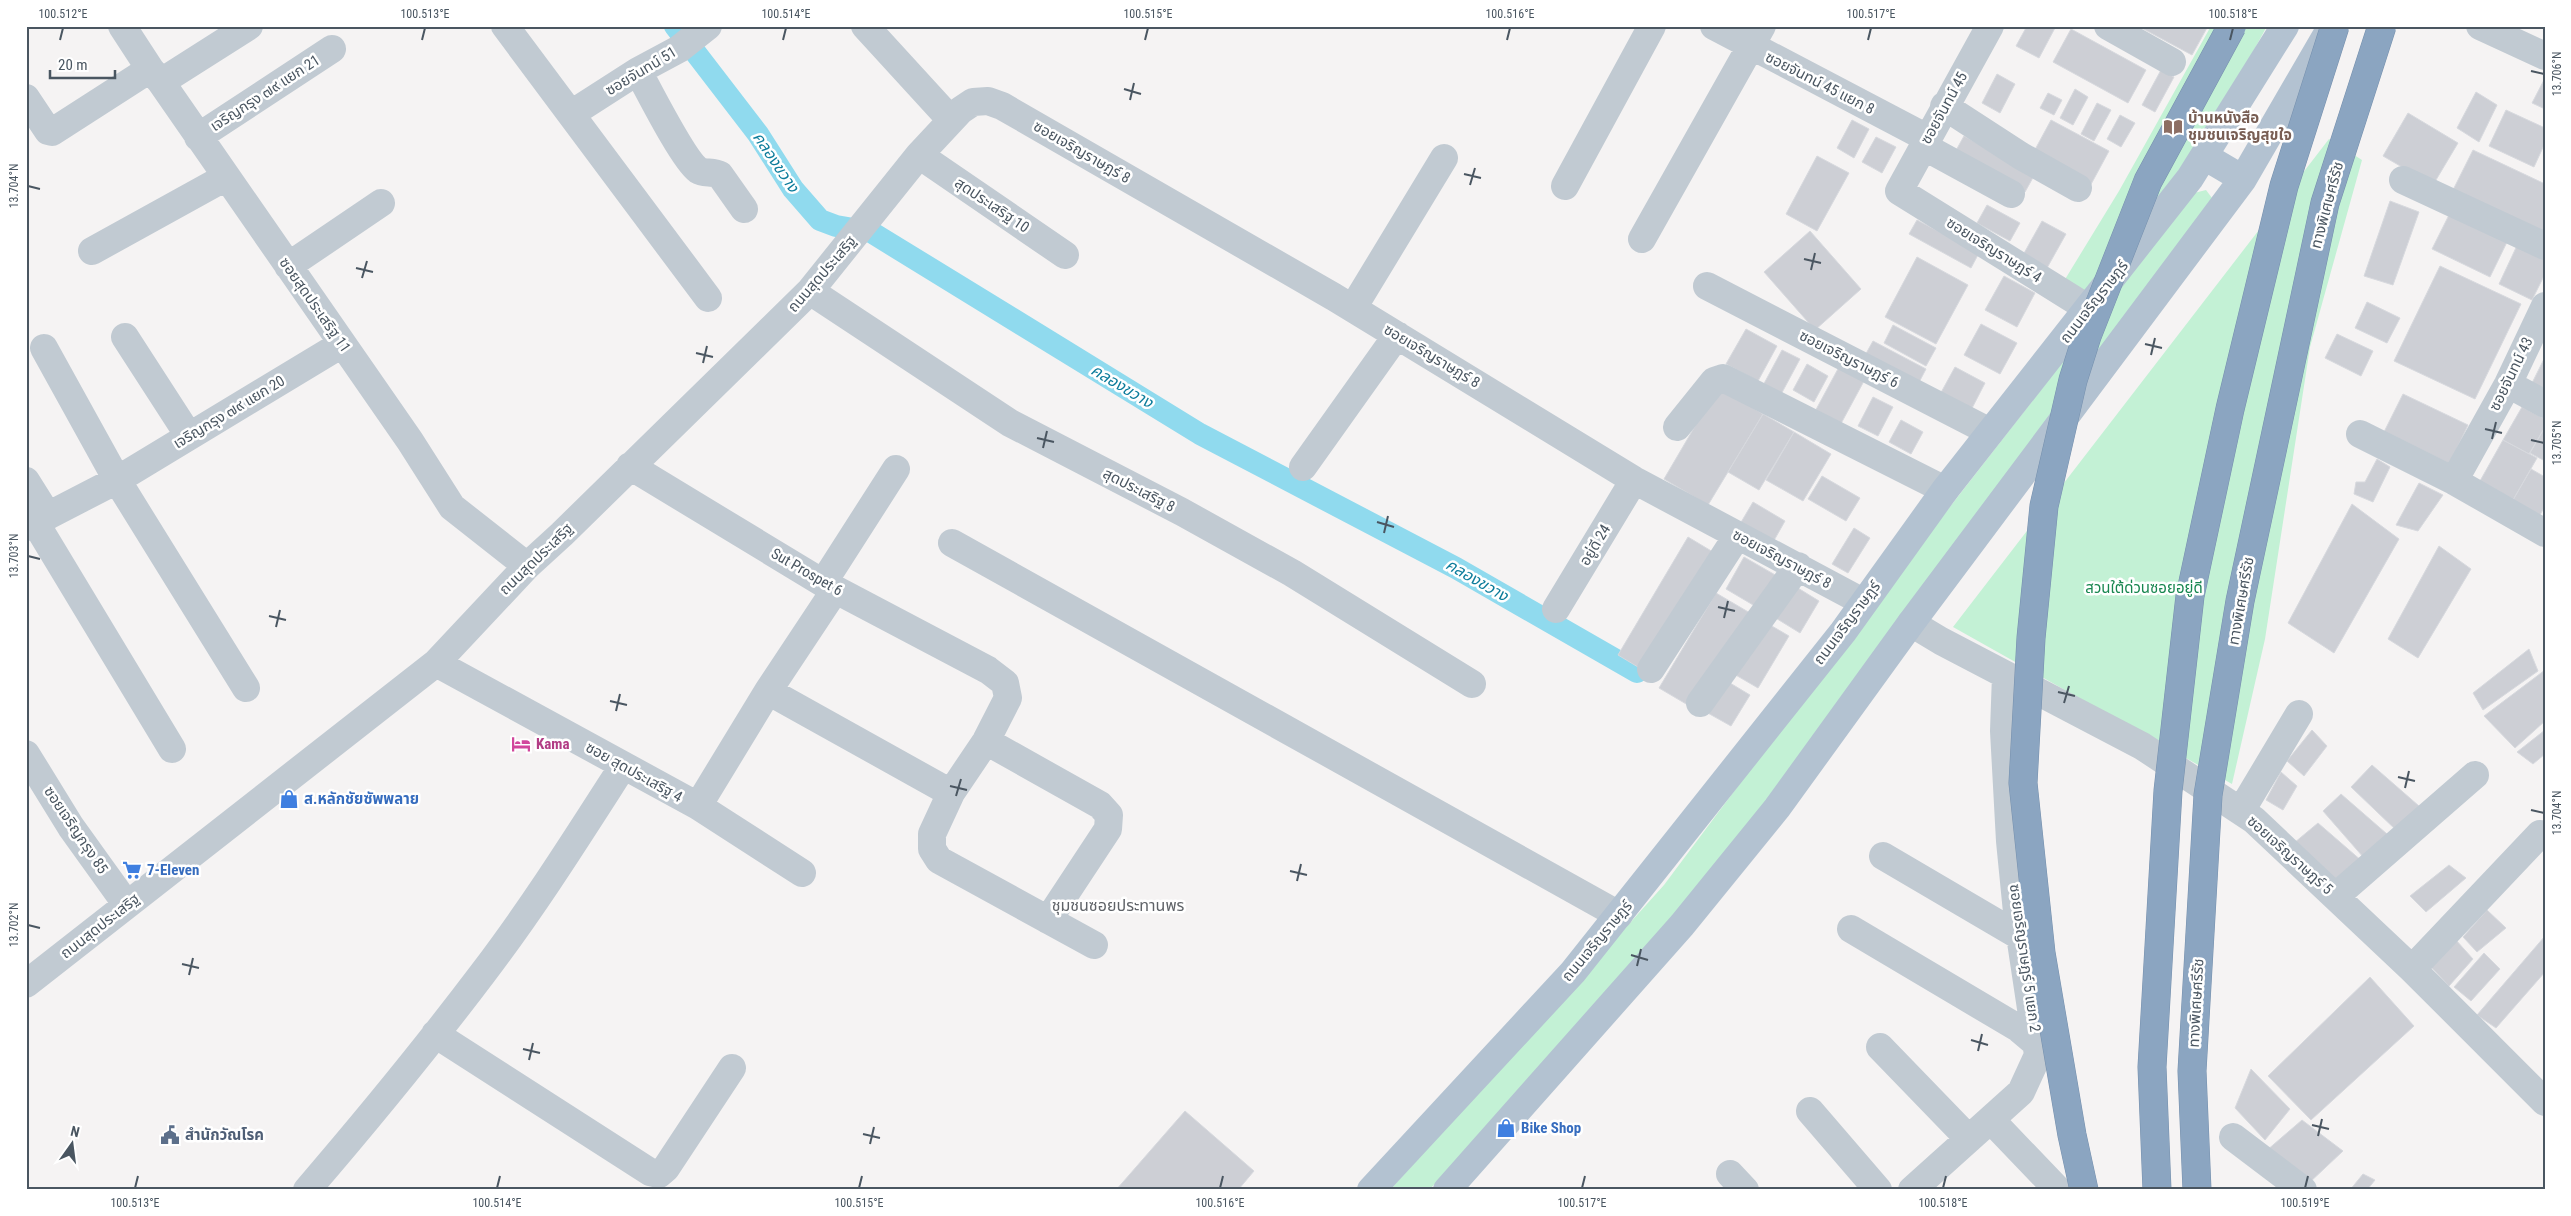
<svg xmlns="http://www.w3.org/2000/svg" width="2571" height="1216" font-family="'Roboto Condensed','Noto Sans Thai',sans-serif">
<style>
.green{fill:#c3f1d5}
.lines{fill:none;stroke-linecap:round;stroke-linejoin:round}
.canal{stroke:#90daee;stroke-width:22}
.building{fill:#cdcfd5;stroke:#d7d9de}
.minor{stroke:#c1cad2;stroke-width:28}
.major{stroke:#b3c2d1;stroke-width:28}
.highway-bridge-casing{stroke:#7690ad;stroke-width:29;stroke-linecap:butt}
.highway-bridge{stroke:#8ba5c1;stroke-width:28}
.ticks{fill:none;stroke:#4a5661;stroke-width:2}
.labels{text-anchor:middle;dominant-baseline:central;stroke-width:5;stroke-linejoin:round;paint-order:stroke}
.street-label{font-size:15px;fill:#4a5661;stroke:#fff}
.education-label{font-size:15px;font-weight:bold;fill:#785e54;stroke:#fff;text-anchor:start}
.park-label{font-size:15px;fill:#17864f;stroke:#fff}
.hotel-label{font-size:15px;font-weight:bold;fill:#b23c85;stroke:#fff;text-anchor:start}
.shop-label{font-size:15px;font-weight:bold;fill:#366cbe;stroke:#fff;text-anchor:start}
.service-label{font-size:15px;font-weight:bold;fill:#4e5e75;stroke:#fff;text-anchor:start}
.water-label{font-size:16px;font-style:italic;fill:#0c7c9b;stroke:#fff}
.neighbourhood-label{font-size:16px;fill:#5f6368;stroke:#fff}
.neatline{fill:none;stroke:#4a5661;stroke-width:2}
.ticks-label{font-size:12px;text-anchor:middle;fill:#4a5661}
</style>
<rect width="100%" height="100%" fill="#f5f3f3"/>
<path class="green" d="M2211,26h56l-52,96 -131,175 -20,-16 55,-90z
M2329,139l33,21 -52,187 -45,292 -33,145 -279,-157z
M2206,190l6,8 -486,658 -234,267 -63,67h-39l274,-305 201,-269 329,-423z"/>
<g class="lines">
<path class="canal" d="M675,26l83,108 35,55 27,31 16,6 35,6 329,202 256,134 181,104"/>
</g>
<path class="building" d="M2027,26h29l-17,32 -23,-12z
M2138,26h70l-16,29z
M2071,29l75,41 -18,33 -75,-41z
M2161,70l13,7 -19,35 -13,-7z
M1997,74l18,10 -15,29 -18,-10z
M2545,78v31l-13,-6z
M2075,89l13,8 -15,28 -13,-7z
M2476,92l21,13 -18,37 -22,-14z
M2048,93l14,7 -8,15 -14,-7z
M2097,103l14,7 -17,31 -13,-7z
M2506,110l39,18v15l-11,24 -45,-21z
M2408,113l50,30 -25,42 -50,-29z
M2120,115l15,8 -14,24 -14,-8z
M1852,120l17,9 -15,29 -17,-10z
M2051,120l58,31 -20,37 -58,-31z
M1964,136l71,38 -10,18 -71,-38z
M1876,137l20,10 -14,26 -20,-11z
M2473,150l72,34v55l-94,-45z
M1817,156l32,17 -32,58 -31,-17z
M2390,201l29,11 -26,73 -29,-9z
M1987,205l33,18 -10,18 -33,-18z
M2451,211l58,27 -19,39 -58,-28z
M1917,220l62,33 -8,15 -62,-34z
M2042,221l24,13 -19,34 -24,-13z
M1810,231l51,58 -46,41 -51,-58z
M2521,237l24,11v26l-13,26 -33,-16z
M1917,257l51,28 -32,59 -51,-27z
M2440,266l81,38 -46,95 -81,-38z
M2004,276l31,17 -18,34 -32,-17z
M2367,302l33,16 -13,25 -32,-15z
M1981,324l36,19 -17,31 -36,-19z
M1893,325l43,23 -10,18 -42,-23z
M1746,329l31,17 -19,35 -32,-17z
M2337,334l36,17 -12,25 -36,-18z
M1873,341l53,28 -10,19 -53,-29z
M1782,350l18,9 -22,41 -18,-9z
M2545,357v35l-14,-7z
M1807,364l21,12 -14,26 -21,-12z
M1839,367l25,14 -27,50 -25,-14z
M1955,367l30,16 -16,31 -31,-16z
M1718,387l45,27 -55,91 -44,-26z
M2403,394l65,31 -19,40 -66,-31z
M1873,397l20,10 -15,29 -20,-10z
M2522,407l23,12v8l-16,27 -26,-14z
M1763,414l31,18 -35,58 -31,-18z
M1901,420l22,12 -12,22 -22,-12z
M2545,427v34l-15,-8z
M1794,432l37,22 -28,47 -37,-21z
M2503,440l34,18 -24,42 -33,-19z
M2377,459l13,8 -17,35 -19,-8 2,-12h9z
M2531,469l14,8v29l-5,9 -27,-15z
M1822,476l38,22 -14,23 -38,-22z
M2419,483l24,12 -25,36 -22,-6z
M1753,502l32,19 -13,23 -32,-20z
M2352,504l47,35 -65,114 -46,-30z
M1854,528l16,10 -22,35 -16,-9z
M1688,537l30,18 -70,118 -30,-18z
M2439,546l32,23 -53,89 -30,-19z
M1744,557l40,23 -19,32 -39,-23z
M1793,585l26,16 -19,32 -26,-16z
M1716,593l34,20 -57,95 -34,-20z
M1765,622l24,14 -31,52 -24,-14z
M2529,649l9,22 -55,39 -10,-17z
M2545,670v51l-30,27 -31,-32z
M1725,680l25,15 -19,31 -25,-14z
M2312,730l15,16 -23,30 -17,-15z
M2545,730v24l-12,10 -16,-12z
M2372,765l47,41 -22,25 -46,-44z
M2281,772l16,14 -14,24 -17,-10z
M2341,794l46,40 -23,24 -41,-47z
M2318,823l45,39 -25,21 -44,-40z
M2449,865l17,13 -40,34 -16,-16z
M2487,910l19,18 -29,24 -14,-15z
M2545,936v36l-49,56 -19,-13z
M2455,939l18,20 -24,27 -18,-19z
M2484,953l16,16 -29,32 -17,-14z
M2370,977l44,49 -103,94 -43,-44z
M2251,1069l39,40 -25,31 -30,-32z
M1185,1111l69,60 -16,19h-122z
M2302,1120l41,31 -34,32 -43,-32z
M2363,1174l12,6 -8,10h-17z"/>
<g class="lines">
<path class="minor" d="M122,26l28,43 11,13 249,359 42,66 75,59
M505,26l203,272
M865,26l86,94
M1714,26l213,112
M1990,26l-91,165 190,118
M2108,26l64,36
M2480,26l65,30
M638,71c11,20 45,88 60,99 6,4 15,1 22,5l24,34
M161,82l88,-56
M26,98l22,33 4,1 98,-63
M1944,106l77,50 57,32
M571,114l67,-43 41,-22 29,-23
M198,137l134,-88
M1923,146l88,48
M919,155l146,100
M2403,180l142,66
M1565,186l87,-160
M1642,239l120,-213
M92,251l134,-74
M288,266l93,-63
M1707,286l283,146
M810,291l200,132 172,89 110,61 180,111
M2545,306l-37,78 -54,97 91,52
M1353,308l91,-150
M125,337l64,99
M44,348l73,132 129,208
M2508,384l37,20
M1677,427l37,-46 9,-3 222,112
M2360,434l94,47
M630,466l193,117 165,87 17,13 3,15 -22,43 -35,52 -19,41v15l7,11 155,85
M1303,467l94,-132
M26,481l22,35
M35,522l137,227
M26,527l91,-47 225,-136
M952,543l667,372
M823,583l73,-114
M1556,609l78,-129
M1911,623l30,18 201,105 112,74 158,149 133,133
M436,663l262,143 104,67
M1651,669l86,-133
M768,691l183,102
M1700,703l98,-137
M986,741l114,64 9,10 -1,14 -60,91
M26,754l45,73 56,78
M698,806l70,-115 67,-101
M2241,811l58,-97
M1883,856l138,81
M2336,896l139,-121
M1851,929l167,99 19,16
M2412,969l128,-135
M26,984l410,-321 91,-97 35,-32 248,-243 109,-136 42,-45 12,-8 15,-1 14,5 332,191 300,183 229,122
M435,1034l215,138 9,2 7,-6 66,-100
M1880,1047l89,92
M1810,1111l68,79
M1991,1120l67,70
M2233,1137l70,53
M1730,1174l15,16
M307,1190c61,-71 120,-143 176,-217 51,-67 95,-137 140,-207
M1912,1190l109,-98 17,-37 -20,-133 -8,-81 -6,-110 2,-56"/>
<path class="major" d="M2204,156l39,23
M1371,1190l202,-218 270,-340 102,-142 245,-312 95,-152
M1447,1190l235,-265 95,-117 134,-185 332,-444 83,-143"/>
<g class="highway-bridge-casing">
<path id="highway-bridge" d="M2084,1190l-12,-55 -31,-182 -18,-170 8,-145 13,-132 29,-126 14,-44 61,-155 84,-155
M2157,1190l-5,-123 16,-276 22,-195 40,-187 54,-223 51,-160
M2197,1190l-5,-119 16,-276 32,-194 85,-398 57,-177"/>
</g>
<use href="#highway-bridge" class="highway-bridge"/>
</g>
<path class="ticks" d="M60,40l3,-12M422,40l3,-12M783,40l3,-12M1145,40l3,-12M1507,40l3,-12M1868,40l3,-12M2230,40l3,-12M2531,71l13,3M1124,89l17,5M1130,100l4,-17M1464,174l17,4M1470,185l5,-17M28,186l12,3M1804,259l17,4M356,268l17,4M1811,270l4,-17M362,278l5,-17M2145,344l17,4M696,353l17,4M2151,355l4,-17M703,363l4,-17M2485,429l17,4M1037,438l17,4M2492,439l4,-17M2531,440l13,3M1043,448l4,-17M1377,522l17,5M1384,533l4,-17M28,556l12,3M1718,607l17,4M269,616l17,4M1724,618l4,-17M276,627l4,-17M2058,692l17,4M610,701l17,4M2064,703l5,-17M616,711l4,-17M2398,777l17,4M950,786l17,4M2405,788l4,-17M956,796l5,-17M2531,810l13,3M1290,871l17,4M1297,881l4,-17M28,925l12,3M1631,955l17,5M182,964l17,4M1637,966l4,-17M189,975l4,-17M1971,1040l17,5M523,1049l17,4M1978,1051l4,-17M529,1060l4,-17M2312,1125l17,4M863,1134l17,4M2318,1136l4,-17M870,1144l4,-17M135,1188l3,-12M497,1188l3,-12M859,1188l3,-12M1220,1188l3,-12M1582,1188l3,-12M1943,1188l3,-12M2305,1188l3,-12"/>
<defs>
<g id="library-bare" transform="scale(1.5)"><path d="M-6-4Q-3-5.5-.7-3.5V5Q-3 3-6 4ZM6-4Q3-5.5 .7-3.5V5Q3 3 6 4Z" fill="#8d6e63" stroke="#fff" stroke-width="2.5" paint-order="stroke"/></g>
<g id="hotel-bare" transform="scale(1.5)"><path d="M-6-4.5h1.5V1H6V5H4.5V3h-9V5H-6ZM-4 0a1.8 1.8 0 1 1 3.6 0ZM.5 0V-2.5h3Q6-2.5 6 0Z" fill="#d1479c" stroke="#fff" stroke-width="2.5" paint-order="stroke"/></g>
<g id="shop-bare" transform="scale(1.5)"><path d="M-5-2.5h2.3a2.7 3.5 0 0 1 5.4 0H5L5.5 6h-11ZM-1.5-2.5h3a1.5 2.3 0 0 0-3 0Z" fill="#3f7fe0" stroke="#fff" stroke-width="2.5" paint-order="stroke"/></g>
<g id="supermarket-bare" transform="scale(1.5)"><path d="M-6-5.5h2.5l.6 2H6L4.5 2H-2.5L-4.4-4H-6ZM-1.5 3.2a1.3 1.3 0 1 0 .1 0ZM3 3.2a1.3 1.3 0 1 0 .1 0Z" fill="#3f7fe0" stroke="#fff" stroke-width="2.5" paint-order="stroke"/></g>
<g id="civic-bare" transform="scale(1.5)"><path d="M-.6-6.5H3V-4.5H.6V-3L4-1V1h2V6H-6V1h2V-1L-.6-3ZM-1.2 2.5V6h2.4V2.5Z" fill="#5c6f8a" stroke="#fff" stroke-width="2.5" paint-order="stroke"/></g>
</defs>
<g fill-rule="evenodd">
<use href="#library-bare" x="2173" y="127"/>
<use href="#hotel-bare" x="521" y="744"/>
<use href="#shop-bare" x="289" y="799"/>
<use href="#supermarket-bare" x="132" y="870"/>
<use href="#shop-bare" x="1506" y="1128"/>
<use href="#civic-bare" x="170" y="1135"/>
</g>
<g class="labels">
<g class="street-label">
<text transform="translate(641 71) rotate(-31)">ซอยจันทน์ 51</text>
<text transform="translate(1820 83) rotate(27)">ซอยจันทน์ 45 แยก 8</text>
<text transform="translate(265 93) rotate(-33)">เจริญกรุง ๗๙ แยก 21</text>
<text transform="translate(1944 108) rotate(-61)">ซอยจันทน์ 45</text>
<text transform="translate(1082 152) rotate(30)">ซอยเจริญราษฎร์ 8</text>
<text transform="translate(992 205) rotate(34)">สุดประเสริฐ 10</text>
<text transform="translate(2327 205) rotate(-75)">ทางพิเศษศรีรัช</text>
<text transform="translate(1994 250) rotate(32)">ซอยเจริญราษฎร์ 4</text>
<text transform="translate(822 274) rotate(-49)">ถนนสุดประเสริฐ</text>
<text transform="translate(2094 302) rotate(-52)">ถนนเจริญราษฎร์</text>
<text transform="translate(315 305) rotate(55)">ซอยสุดประเสริฐ 11</text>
<text transform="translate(1432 356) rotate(31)">ซอยเจริญราษฎร์ 8</text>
<text transform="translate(1849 359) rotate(27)">ซอยเจริญราษฎร์ 6</text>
<text transform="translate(2511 374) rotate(-64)">ซอยจันทน์ 43</text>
<text transform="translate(229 412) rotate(-31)">เจริญกรุง ๗๙ แยก 20</text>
<text transform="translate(1139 490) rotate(27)">สุดประเสริฐ 8</text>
<text transform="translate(1595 545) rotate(-59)">อยู่ดี 24</text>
<text transform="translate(536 559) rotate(-44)">ถนนสุดประเสริฐ</text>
<text transform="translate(1782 559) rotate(28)">ซอยเจริญราษฎร์ 8</text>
<text transform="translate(807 572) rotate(30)">Sut Prospet 6</text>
<text transform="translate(2241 601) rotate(-80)">ทางพิเศษศรีรัช</text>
<text transform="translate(1847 623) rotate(-53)">ถนนเจริญราษฎร์</text>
<text transform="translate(634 772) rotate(29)">ซอย สุดประเสริฐ 4</text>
<text transform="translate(76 830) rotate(56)">ซอยเจริญกรุง 85</text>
<text transform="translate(2290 855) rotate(42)">ซอยเจริญราษฎร์ 5</text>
<text transform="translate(100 926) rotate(-38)">ถนนสุดประเสริฐ</text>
<text transform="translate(1597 941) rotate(-50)">ถนนเจริญราษฎร์</text>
<text transform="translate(2025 958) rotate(82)">ซอยเจริญราษฎร์ 5 แยก 2</text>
<text transform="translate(2196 1003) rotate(-87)">ทางพิเศษศรีรัช</text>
</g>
<g class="education-label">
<text x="2188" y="118">บ้านหนังสือ<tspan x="2188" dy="17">ชุมชนเจริญสุขใจ</tspan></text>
</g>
<g class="park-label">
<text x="2144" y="588">สวนใต้ด่วนซอยอยู่ดี</text>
</g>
<g class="hotel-label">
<text x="536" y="744">Kama</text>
</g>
<g class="shop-label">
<text x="304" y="799">ส.หลักชัยซัพพลาย</text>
<text x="147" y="870">7-Eleven</text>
<text x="1521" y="1128">Bike Shop</text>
</g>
<g class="service-label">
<text x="185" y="1135">สำนักวัณโรค</text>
</g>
<g class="water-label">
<text transform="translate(776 162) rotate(56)">คลองขวาง</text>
<text transform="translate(1122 386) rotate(31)">คลองขวาง</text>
<text transform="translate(1477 580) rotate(30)">คลองขวาง</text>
</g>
<g class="neighbourhood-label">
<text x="1118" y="905">ชุมชนซอยประทานพร</text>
</g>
</g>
<rect width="2571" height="1216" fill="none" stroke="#ffffff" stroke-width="55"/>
<g transform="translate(72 1144) rotate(14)" stroke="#ffffff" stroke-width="4" paint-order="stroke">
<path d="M0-4L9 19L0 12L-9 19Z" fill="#4a5661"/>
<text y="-8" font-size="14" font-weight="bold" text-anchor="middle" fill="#4a5661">N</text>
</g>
<path d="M50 70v8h65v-8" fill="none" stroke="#4a5661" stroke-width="2.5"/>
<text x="58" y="70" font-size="15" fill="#4a5661" stroke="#ffffff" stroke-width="4" paint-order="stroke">20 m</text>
<rect x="28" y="28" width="2516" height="1160" class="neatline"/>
<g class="ticks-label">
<text x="63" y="18">100.512°E</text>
<text x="425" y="18">100.513°E</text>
<text x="786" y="18">100.514°E</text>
<text x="1148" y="18">100.515°E</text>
<text x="1510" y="18">100.516°E</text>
<text x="1871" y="18">100.517°E</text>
<text x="2233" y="18">100.518°E</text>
<text transform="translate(2557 74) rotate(-90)" y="4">13.706°N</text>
<text transform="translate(14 186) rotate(-90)" y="4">13.704°N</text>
<text transform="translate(2557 443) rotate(-90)" y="4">13.705°N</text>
<text transform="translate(14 556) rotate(-90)" y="4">13.703°N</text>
<text transform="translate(2557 813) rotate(-90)" y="4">13.704°N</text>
<text transform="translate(14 925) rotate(-90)" y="4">13.702°N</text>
<text x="135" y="1207">100.513°E</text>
<text x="497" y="1207">100.514°E</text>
<text x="859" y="1207">100.515°E</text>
<text x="1220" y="1207">100.516°E</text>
<text x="1582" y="1207">100.517°E</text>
<text x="1943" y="1207">100.518°E</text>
<text x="2305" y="1207">100.519°E</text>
</g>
</svg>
